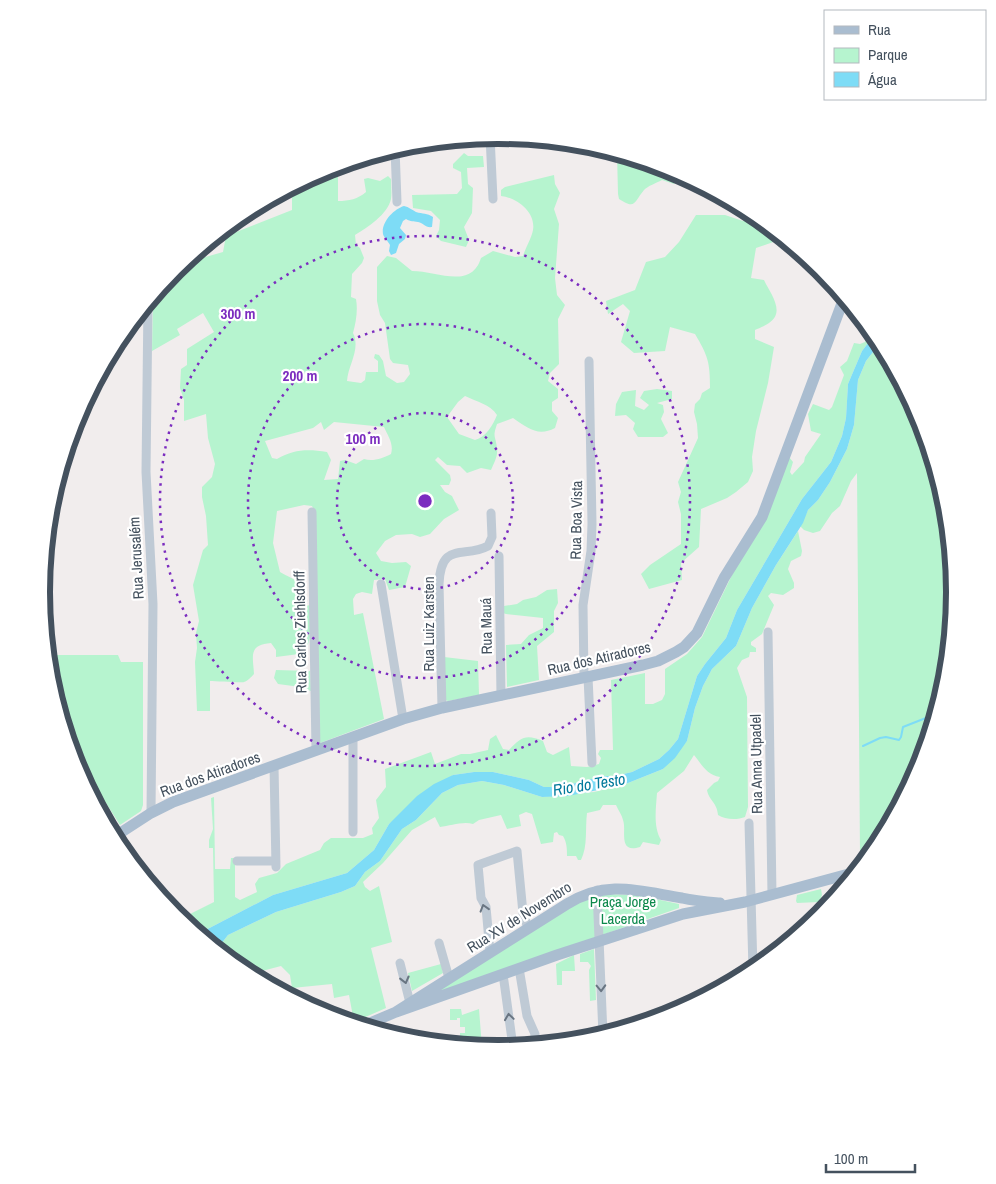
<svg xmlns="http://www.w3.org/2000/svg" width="996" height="1184" font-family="'Archivo Narrow',sans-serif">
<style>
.green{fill:#b6f4cf;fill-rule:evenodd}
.water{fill:#7edcf6}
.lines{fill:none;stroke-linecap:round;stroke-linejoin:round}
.stream{stroke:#7edcf6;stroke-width:2}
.minor{stroke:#bfcad5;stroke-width:9}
.major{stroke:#aabdd0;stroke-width:11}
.oneway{stroke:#697582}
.ring{fill:none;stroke:#7b2cbf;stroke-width:2.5;stroke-dasharray:2.5 5}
.labels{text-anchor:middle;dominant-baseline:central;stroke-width:4.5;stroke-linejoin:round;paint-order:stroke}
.street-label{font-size:15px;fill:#44515e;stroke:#fff}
.park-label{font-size:15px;fill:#0c884b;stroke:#fff}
.water-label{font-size:16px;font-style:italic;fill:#037a9c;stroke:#fff}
.rim{fill:none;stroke:#44515e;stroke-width:6}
.centre{fill:#7b2cbf;stroke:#fff;stroke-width:2.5}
.ring-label{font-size:15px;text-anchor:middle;font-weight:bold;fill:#7b2cbf;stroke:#fff;stroke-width:4.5;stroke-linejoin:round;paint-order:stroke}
</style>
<rect width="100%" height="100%" fill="#f1eded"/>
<path class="green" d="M464,153l4,3h15l1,11 -17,1 1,16 5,4 -1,25 -8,14 5,13 -3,7 -25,-6 -5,-5 3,-6 1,-10 -9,-9 -18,-3 -1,-13 45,-1 5,-6 -1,-16 -8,-4v-4z
M617,153l56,17 7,4 -6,10 -12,-4c-6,3 -14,6 -18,10 -10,12 -8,20 -25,9l-1,-5z
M338,166v35c11,0 20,-2 28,-9l-2,-13 4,-1 12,3 8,-5 3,3c0,7 1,14 0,20 -3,15 -24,29 -36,36l1,10 4,3 4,10 -2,5 -10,11 -1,23 5,2c2,11 0,23 -3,34 8,16 -5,32 -6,48l14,2 4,-3 1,-8h12v-11l-4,-3 1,-4 4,1 4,6 3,15 11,7 7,-1 6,-8 -2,-9 -15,-2 -3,-4 -5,-36 -5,-8 -3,-14v-34l10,-11 9,2 16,13c25,0 59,19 69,-13l12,-7 22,6 8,-1c2,-7 9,-19 10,-26 3,-18 -16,-32 -32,-34v-6l4,-3 49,-12 1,9 5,9 -6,16 5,15 -4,54 2,17 8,10 -7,14 1,45 -9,9 -2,8 10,8v9l-6,4v9l6,7 -3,10c-17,9 -27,0 -42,-10l-16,6c-5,15 -1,11 0,25 1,7 -3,14 -6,21l-10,-2 -14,5 -7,-7 -13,-1 -9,-8 -3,3 15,15 1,5 -2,5h-9l5,7 7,4 7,14 -15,9 -14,15 -10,3 -8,-3 -16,1 -11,6 -9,12 5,8 11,2 14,-1 5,4 -6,21 -16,3 -4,-11 -11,1 -2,14 -10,-2 -6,2 -3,5 1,16 9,-2 21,106 -64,24h-1l-6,-117 -6,22 -8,6 -23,3v-7l-5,-7c-23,2 -18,13 -17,31 -3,3 -6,7 -10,8 -3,1 -28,-1 -34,-1v30h-13l-2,-49 2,-14 -1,-15 3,-12 -6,-36 10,-35 5,-5 -2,-29 -4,-19v-10l10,-10 3,-13 -7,-26 -2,-24 -22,7v-21l-4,-12 1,-19 6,-4v-16l27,-17 -11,-19 -26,16 3,6 -28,16 1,-55 28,-32 42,-12 3,-16 66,-26v-23l23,-12zM465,396c12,6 25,8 32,19 -4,10 -11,22 -22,25l-16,-6 -12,-17 11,-15zM321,422l3,8 10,-8 50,5c4,9 10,17 7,27 -8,4 -18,8 -27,5l-8,5 -11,-4 -5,1 -2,18 -14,1 7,-20 -4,-8c-19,-3 -33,-3 -50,7l-5,-1 -7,-17 48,-13zM304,505l8,1 4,8v92l-12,-1c2,-24 -5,-22 -24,-33l-7,-29 4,-32z
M696,215h29l18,6 15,-1 8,5 13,15 -23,8 -5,30 13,2c6,13 22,32 5,43 -4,3 -10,5 -14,7v9l19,8 -6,36 -12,48 -4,26 1,14 -5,11 -12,10 -9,6 -26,11 -2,38 -18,16 1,17 -33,9 -8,-15 9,-9 31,-21v-30l-3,-12 3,-10 -3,-10 20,-44 -1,-14 -3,-12 1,-8 5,-5 2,-6 8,-5c0,-26 -2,-32 -15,-54l-25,-7 -5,24 -31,2 -13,-11 9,-31 -7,-7 -15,10 -2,-13 29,-11 11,-28 19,-5 14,-15z
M870,329l5,5 -13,17 -14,33 -2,34 -4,18 -11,26 -29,37 -65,111 -11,28 -21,26 -8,12 -19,63 -9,11 -10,9 -27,13 -17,4h-11l-44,11h-16l-15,-7 -36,-8h-19l-21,3 -64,49 -15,26 -27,23 -74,22 -75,39 -18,-15 34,-17 -1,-54h-4v-8l4,-11 -2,-31 3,-1 1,72h15l1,-11h4v39l5,3 17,-8 -2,-8 4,-6 18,-5 9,-9 34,-14 4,-7 7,-5h32l10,-4 -1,-6 7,-10 -3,-18 10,-13 -1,-18 46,-17 4,12 26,-10h9l18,-4 2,-11 6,-4 7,14 6,1c12,-13 17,-16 34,-9l4,11 6,3 16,-8 2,19 16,1 12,-3 2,-6 -3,-4 2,-4h13l-2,-70 34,-7v31h8l9,-4 3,-6v-25l22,-15 15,-17 87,-180 4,5 -3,10 2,3 12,-13 1,-5 16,-23 -10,-3 -3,-17 5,-10 16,6 3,-3 12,-32 -4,-8 7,-6 7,-18 6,1 5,-2z
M880,343l40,74 26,86 9,89 -9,89 -26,86 -6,12h-4l-1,7 -31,60 -5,5 -13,3 -3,-381 -6,8 -11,25 -8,7 -12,18 -7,2 -9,-3 -4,-4 8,-16 10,-10 12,-18 17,-33 7,-24 4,-45 8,-19z
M657,389l15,2v8l-15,4 6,2 1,7 -3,7 7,14 -5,4h-25l-5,-8 2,-6 -9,-8 -11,1 1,-12 6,-12 14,-2 -1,16 9,4 5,-5 -9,-7 4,-7z
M798,531l4,20 -1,5 -10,5 -3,8 6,14v5l-11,7 -12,-2 -3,3 6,9 -12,29 -11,8v3l5,3v4h-6l-1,5 -7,3 -5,8 10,29 1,110 -3,10c-7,3 -20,3 -27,-2 -1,-13 -9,-14 -11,-25l7,-7 4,-2 2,-4c-13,-2 -18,-12 -26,-22l-10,16 -27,22c-1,15 -4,34 4,47l-2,5 -16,-3 -3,5c-23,7 -13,-17 -17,-27 -1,-5 -5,-10 -7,-15h-13l-3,5 -13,3c-2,16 1,33 -6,47h-3l-2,-4h-9c0,-7 0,-13 -4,-20l-4,-1 -2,-3 -3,1 -1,9 -12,2 -9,-30 -6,-2 -7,3 2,11 -14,3 -6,-14 -22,5 -6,4c-10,-3 -23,2 -33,3l-5,-10 -23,13 -29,33 -20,19 2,5 5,4 9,-5 13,56 -21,6 15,60 -32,14 -5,-27 -15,3 -2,-14 -40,4 -2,-13 -9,-9 -19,5 -2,6 -4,1 -12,-6 -29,-24 6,-4 7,-9 48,-23 65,-20 14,-6 10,-14 15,-11 22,-32 14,-9 26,-27 16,-8 24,-4 22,4 38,12 52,-5 29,-7 40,-16 24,-28 8,-33 8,-22 9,-17 24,-23 16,-38 24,-43z
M557,589l1,14 -4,8v21l-17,14 2,34 -32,7 -1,-42 15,-1 8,-9 14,-7v-10l-37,-4 -3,-1 1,-7 13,-2 6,-4 13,-3 11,-7z
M47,655h71l3,7h22v143l-2,6 -21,14 -14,-22 -8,5 -22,-41 -26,-86z
M444,657l34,4 1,34 -31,6 -3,-1z
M276,670l34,1 1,20 -18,-5 -15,-2 -4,-6z
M821,889l1,6 -3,7 -22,1 -1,-2 1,-6z
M603,894l34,1 42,9v4l-239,84 -1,-4 137,-85z
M594,949l2,51 -6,1 -1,-31 2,-4 -3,-4h-8v-8z
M574,955l1,16h-13v14h-5l-1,-21z
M441,964l2,9 -31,18 -4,-18z
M450,1009h11l1,6 17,-6 3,38 -22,-2v-12h5v-6h-5v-9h-3v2h-7z"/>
<path class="water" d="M404,206c5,1 8,4 12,6 7,2 11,1 17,5l-1,10c-7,1 -8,-4 -14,-5 -5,-1 -7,0 -12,-3l-3,2 -3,7 6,7 -1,4 -6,5 -3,9 -5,2 -2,-4 1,-6c-2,-4 -6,-7 -7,-11 -2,-12 11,-25 21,-28z
M875,334l5,9 -14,18 -8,19 -4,45 -7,24 -17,33 -12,18 -10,10 -5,13 -27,42 -24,43 -16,38 -24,23 -9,17 -8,22 -8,33 -12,17 -12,11 -40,16 -55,11 -26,1 -38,-12 -22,-4 -24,4 -16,8 -26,27 -14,9 -22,32 -15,11 -10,14 -14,6 -65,20 -48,23 -7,9 -6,4 -17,-14 75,-39 74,-22 27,-23 15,-26 28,-28 17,-12 19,-9 21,-3h19l36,8 15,7h16l44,-11h11l17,-4 27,-13 10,-9 9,-11 19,-63 8,-12 21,-26 11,-28 65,-111 29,-37 11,-26 4,-18 2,-34 14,-33z"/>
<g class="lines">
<path class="stream" d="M863,746l17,-8 6,-1 13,3 2,-3 2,-10 33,-13"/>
<path class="minor" d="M490,136l3,63
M395,148l2,54
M148,302l-2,170 7,132 -2,209
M312,512l4,238
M499,556l2,140
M381,584l22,135
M768,632l4,263
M588,677l4,86
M584,678l-1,-73 8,-54 1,-27 -3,-163
M442,708l-3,-124c2,-44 25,-25 49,-38l4,-9 -1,-24
M274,766l2,101
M749,823l4,147
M353,832v-95
M237,861h39
M597,890l6,145
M439,943l10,35
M490,952l-4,-45 -5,-9 -3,-33 39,-14 6,62 5,15
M400,963l10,40
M519,968l8,48 8,18 -1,11
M503,974l10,73"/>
<path class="major" d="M114,837l37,-24 22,-11 230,-83 39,-11 201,-43 15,-4 18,-9 8,-5 13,-14 27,-55 38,-61 82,-219
M396,1012l161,-57 126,-41 62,-12 111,-30
M363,1026l33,-14 171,-108c40,-25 72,-13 115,-6 13,3 26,4 38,5"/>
</g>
<defs><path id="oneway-chevron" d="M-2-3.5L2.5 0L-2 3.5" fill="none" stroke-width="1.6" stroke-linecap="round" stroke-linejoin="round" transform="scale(1.25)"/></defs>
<g class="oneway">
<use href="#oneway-chevron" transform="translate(484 908) rotate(-107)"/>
<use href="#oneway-chevron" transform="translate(405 980) rotate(76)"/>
<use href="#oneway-chevron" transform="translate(601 988) rotate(88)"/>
<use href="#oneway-chevron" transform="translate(509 1017) rotate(-98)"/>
</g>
<g class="ring">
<circle cx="425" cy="501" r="88"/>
<circle cx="425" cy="501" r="177"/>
<circle cx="425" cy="501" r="265"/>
</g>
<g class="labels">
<g class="street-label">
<text transform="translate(576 520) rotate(-89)">Rua Boa Vista</text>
<text transform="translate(136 558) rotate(-93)">Rua Jerusalém</text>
<text transform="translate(428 624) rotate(-90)">Rua Luiz Karsten</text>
<text transform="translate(486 626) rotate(-91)">Rua Mauá</text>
<text transform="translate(300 632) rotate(-91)">Rua Carlos Ziehlsdorff</text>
<text transform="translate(599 658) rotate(-13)">Rua dos Atiradores</text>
<text transform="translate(756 764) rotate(-91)">Rua Anna Utpadel</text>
<text transform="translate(210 774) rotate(-20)">Rua dos Atiradores</text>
<text transform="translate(519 917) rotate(-32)">Rua XV de Novembro</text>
</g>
<g class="park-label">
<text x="623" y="901">Praça Jorge<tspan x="623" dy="17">Lacerda</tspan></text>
</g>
<g class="water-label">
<text transform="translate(589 784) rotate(-9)">Rio do Testo</text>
</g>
</g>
<path d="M0 0H996V1184H0ZM50 592a448 448 0 1 1 896 0a448 448 0 1 1-896 0Z" fill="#fff" fill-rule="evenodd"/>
<path class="rim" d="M50 592a448 448 0 1 1 896 0a448 448 0 1 1-896 0Z"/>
<circle cx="425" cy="501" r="8" class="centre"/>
<g class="ring-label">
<text x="238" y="319">300 m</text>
<text x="300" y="381">200 m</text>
<text x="363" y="444">100 m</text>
</g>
<rect x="824" y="10" width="162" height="90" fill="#ffffff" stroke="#b4b9bf"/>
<rect x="834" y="26" width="25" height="8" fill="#aabdd0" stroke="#b4b9bf"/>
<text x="868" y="35" font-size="15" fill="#44515e">Rua</text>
<rect x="834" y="48" width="25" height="15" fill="#b6f4cf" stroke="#b4b9bf"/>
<text x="868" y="60" font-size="15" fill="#44515e">Parque</text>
<rect x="834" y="72" width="25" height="15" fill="#7edcf6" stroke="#b4b9bf"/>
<text x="868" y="85" font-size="15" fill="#44515e">Água</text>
<path d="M826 1164v8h89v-8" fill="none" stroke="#44515e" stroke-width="2.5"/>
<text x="834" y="1164" font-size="15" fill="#44515e" stroke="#ffffff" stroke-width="4" paint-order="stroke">100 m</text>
</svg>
